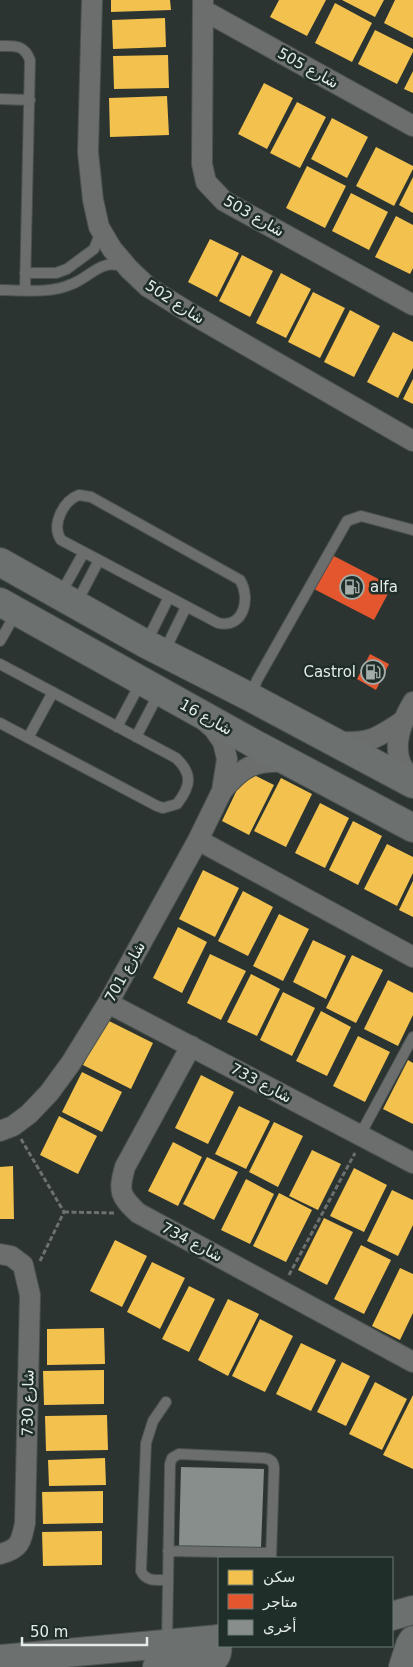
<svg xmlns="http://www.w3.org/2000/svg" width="413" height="1667" font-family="'DejaVu Sans',Vazirmatn,sans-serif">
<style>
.homes{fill:#f2c14e}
.shops{fill:#e4572e}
.building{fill:#878e8c}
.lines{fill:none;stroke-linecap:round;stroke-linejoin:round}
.lane-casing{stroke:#4a514e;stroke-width:12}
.street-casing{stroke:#4a514e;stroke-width:22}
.secondary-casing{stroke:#4a514e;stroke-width:30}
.path{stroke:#6c706e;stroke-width:3;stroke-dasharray:5 2.5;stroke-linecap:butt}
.lane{stroke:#6b6e6d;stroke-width:10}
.street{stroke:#6b6e6d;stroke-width:20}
.secondary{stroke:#6c706e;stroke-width:28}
.labels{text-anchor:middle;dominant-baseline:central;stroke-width:5;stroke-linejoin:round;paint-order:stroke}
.street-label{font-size:15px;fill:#e3ece8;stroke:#1f2e29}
.poi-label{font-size:15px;fill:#e3ece8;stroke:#1f2e29;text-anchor:start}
</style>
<rect width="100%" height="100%" fill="#2c3432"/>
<path class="homes" d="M111,0h59l1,10 -60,2z
M279,0h47l-19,36 -37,-19z
M342,0h42l-9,17z
M395,0h18v38l-29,-15z
M335,3l37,20 -20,39 -37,-19z
M165,18l1,29 -53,2 -1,-29z
M375,30l38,19v3l-16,32 -39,-20z
M168,55l1,33 -55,1 -1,-33z
M413,71v22l-9,-4z
M264,83l29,15 -26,51 -29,-15z
M167,96l2,39 -59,2 -1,-39z
M297,102l29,15 -26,51 -30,-15z
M332,118l36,19 -21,41 -36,-19z
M376,147l37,19v3l-19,37 -38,-20z
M307,166l39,20 -21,42 -39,-20z
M413,177v36l-14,-8z
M351,193l37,19 -19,38 -37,-19z
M396,216l17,9v43l-3,6 -35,-17z
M210,239l29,14 -22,44 -29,-15z
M242,255l31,16 -23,46 -31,-16z
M281,273l30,16 -25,49 -30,-15z
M313,292l32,16 -25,50 -32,-16z
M350,310l30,16 -26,51 -30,-15z
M393,332l20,10v26l-15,30 -31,-16z
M413,379v25l-10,-5z
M246,771l28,14 -25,50 -27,-14z
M281,778l31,16 -26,53 -32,-16z
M320,803l29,15 -24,50 -30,-15z
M353,821l29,15 -24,49 -29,-15z
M387,844l26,13v16l-16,33 -33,-17z
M203,870l36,18 -24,49 -36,-18z
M413,881v36l-14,-7z
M243,891l30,16 -25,49 -30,-15z
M279,914l30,15 -26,52 -30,-15z
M178,927l29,15 -25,51 -29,-15z
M313,940l33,16 -20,43 -33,-17z
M210,954l36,17 -25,49 -34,-17z
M352,955l31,15 -27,53 -30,-15z
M251,974l29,15 -23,47 -30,-14z
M388,980l25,13v22l-15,31 -34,-17z
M283,992l32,16 -23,48 -32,-16z
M321,1011l30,16 -24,49 -31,-15z
M105,1019l48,24 -22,46 -48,-24z
M358,1036l32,16 -25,50 -32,-16z
M408,1060l5,3v61l-30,-15z
M82,1072l40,20 -20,40 -40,-20z
M201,1075l33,17 -26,52 -33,-16z
M239,1106l31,15 -24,48 -31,-15z
M59,1116l38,20 -19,38 -38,-19z
M274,1122l29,14 -25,51 -29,-15z
M173,1142l29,15 -24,49 -30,-15z
M312,1150l29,14 -23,46 -29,-14z
M207,1157l31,15 -24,48 -31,-16z
M13,1166l1,53h-14v-52z
M354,1168l33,17 -23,47 -34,-16z
M246,1179l28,15 -24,50 -29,-14z
M392,1190l21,10v25l-15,31 -31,-15z
M279,1193l33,17 -26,52 -33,-16z
M324,1218l29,14 -26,53 -29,-15z
M115,1240l32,16 -25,51 -32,-16z
M361,1245l30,15 -27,54 -30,-15z
M152,1262l33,16 -25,51 -33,-17z
M400,1268l13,6v39l-13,27 -28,-14z
M189,1286l26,13 -26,53 -27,-13z
M228,1299l31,15 -31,62 -30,-16z
M260,1319l33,17 -28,56 -33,-16z
M104,1328l1,36 -58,1v-36z
M301,1343l35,17 -25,51 -35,-17z
M342,1362l28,14 -24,50 -29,-14z
M104,1370v34l-60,1 -1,-34z
M375,1382l32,17 -25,51 -33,-16z
M413,1395v74l-30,-14z
M107,1415l1,35 -62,1 -1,-35z
M105,1458l1,27 -57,1 -1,-26z
M103,1491v32l-60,1 -1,-32z
M102,1531v34l-59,1 -1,-34z"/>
<path class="shops" d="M330,554l62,32 -18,34 -62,-32z
M370,654l19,10 -13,26 -19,-11z"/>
<path class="building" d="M181,1467l83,2 -3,79 -82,-2z"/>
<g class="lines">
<g class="lane-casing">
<path id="lane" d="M0,46c14,0 24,-2 30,14l-5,230
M0,99l30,1
M25,273h31l11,-4 27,-20 4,-10 1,-9
M0,290c24,0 50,4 72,-6 20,-8 29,-26 52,-17
M79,495l12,2 149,83c11,18 4,49 -22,43l-157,-83c-10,-15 2,-39 18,-45z
M60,595l24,-43
M76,604l23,-44
M0,641l16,-28
M146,643l23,-46
M164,652l22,-45
M0,664l176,94c17,16 15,28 1,46l-14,4 -6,-2 -157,-83
M251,696l6,-16 90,-159 14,-5 52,14
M117,727l24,-45
M136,737l24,-46
M28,738l25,-46
M360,1135l53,-98
M166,1402l-13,19 -7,22 -5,128c5,11 16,9 27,9
M168,1551l103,2
M167,1642l3,-178 2,-6 7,-4 85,4c7,1 10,4 10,11l-3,89"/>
</g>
<g class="street-casing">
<path id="street" d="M92,0l-4,152 5,48 6,27 13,22 17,20 19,18 42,26 223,128
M203,0l-1,164 4,18 18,19 189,104
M203,10l210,116
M413,702c-10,17 -21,41 -12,62 3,6 8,11 12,16
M338,742c34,1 37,-3 65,-21
M222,791c20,-24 32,-31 64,-29
M198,840l215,117
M108,1003l305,160
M191,1046l-66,121c-7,25 -5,29 13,46l275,149
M0,1131l13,-5 16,-12 20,-21 22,-30 37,-60 90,-163 24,-49 5,-32 -4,-17 -9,-13 -9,-8
M0,1254l11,2 12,9 7,30 -5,228c-4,19 -5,26 -25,31"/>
</g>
<g class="secondary-casing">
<path id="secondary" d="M0,562l146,82 104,53 163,87
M0,602l253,141 160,85
M392,1616l21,-6
M0,1659l219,-20
M157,1667l51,-4c11,-7 10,-12 9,-24
M403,1667l7,-22 3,-5"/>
</g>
<path class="path" d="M21,1139l43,73
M64,1212l50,1
M40,1261l24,-49
M289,1275l66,-122"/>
<use href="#lane" class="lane"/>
<use href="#street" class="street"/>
<use href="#secondary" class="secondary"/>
</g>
<defs>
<g id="fuel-ring" transform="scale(1.25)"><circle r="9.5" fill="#1f2e29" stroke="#a3aca8" stroke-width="1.5"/><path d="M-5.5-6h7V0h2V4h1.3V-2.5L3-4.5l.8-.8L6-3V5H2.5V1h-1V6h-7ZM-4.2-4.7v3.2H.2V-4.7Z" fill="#a3aca8"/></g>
</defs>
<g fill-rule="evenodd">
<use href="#fuel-ring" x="352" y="587"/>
<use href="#fuel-ring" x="373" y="672"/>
</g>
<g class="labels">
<g class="street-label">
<text transform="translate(308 68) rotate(29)">شارع 505</text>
<text transform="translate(254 216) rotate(30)">شارع 503</text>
<text transform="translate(175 302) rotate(33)">شارع 502</text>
<text transform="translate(206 717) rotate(29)">شارع 16</text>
<text transform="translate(125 972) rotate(-61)">شارع 701</text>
<text transform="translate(261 1083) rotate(28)">شارع 733</text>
<text transform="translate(192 1242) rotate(28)">شارع 734</text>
<text transform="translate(28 1403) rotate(-89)">شارع 730</text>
</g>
<g class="poi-label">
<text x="370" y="587">alfa</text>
<text x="356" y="672" text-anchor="end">Castrol</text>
</g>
</g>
<rect x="218" y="1557" width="175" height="90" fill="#1f2e29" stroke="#6d7a75"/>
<rect x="228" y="1570" width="25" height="15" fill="#f2c14e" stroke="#6d7a75"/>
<text x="263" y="1582" font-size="15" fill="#e3ece8">سكن</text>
<rect x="228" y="1594" width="25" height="15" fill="#e4572e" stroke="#6d7a75"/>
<text x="263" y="1607" font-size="15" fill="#e3ece8">متاجر</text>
<rect x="228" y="1620" width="25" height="15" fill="#878e8c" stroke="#6d7a75"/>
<text x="263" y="1632" font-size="15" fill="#e3ece8">أخرى</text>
<path d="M22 1637v8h125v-8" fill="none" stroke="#e3ece8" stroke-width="2.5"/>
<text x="30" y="1637" font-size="15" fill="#e3ece8" stroke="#1f2e29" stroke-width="4" paint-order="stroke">50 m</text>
</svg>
